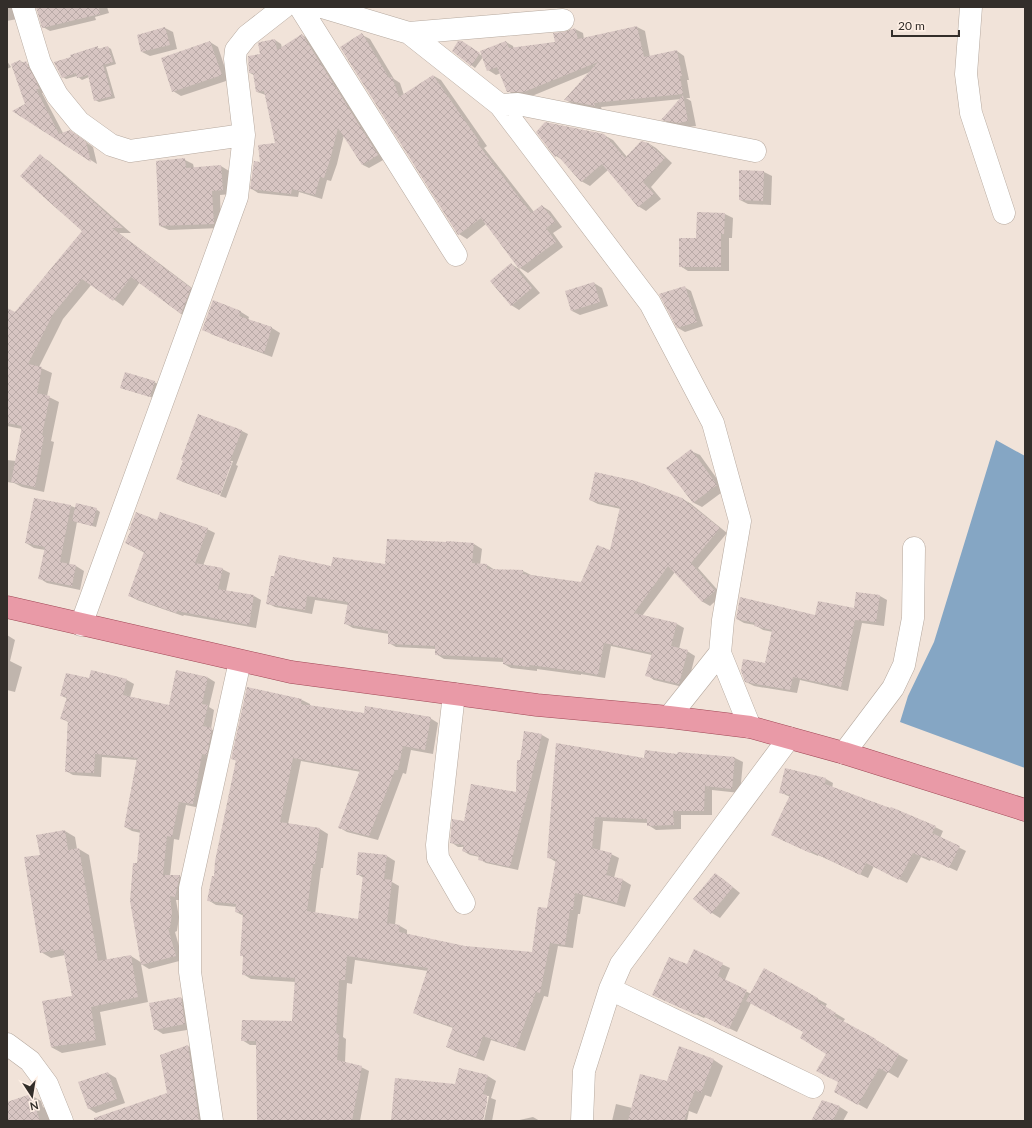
<svg xmlns="http://www.w3.org/2000/svg" width="1032" height="1128" font-family="Lato,sans-serif">
<style>
.water{fill:#85a6c4}
.shadow{fill:#0003}
.building{fill:url(#building-cross-hatch)}
.lines{fill:none;stroke-linecap:round;stroke-linejoin:round}
.minor-casing{stroke:#b6a99f;stroke-width:23}
.major-casing{stroke:#a04856;stroke-width:23}
.minor{stroke:#fff;stroke-width:22}
.major{stroke:#e99aa7;stroke-width:22}
</style>
<defs>
<pattern id="building-cross-hatch" width="8" height="8" patternUnits="userSpaceOnUse"><rect width="8" height="8" fill="#d7c5c2"/><path d="M0 0l8 8M0 8l8-8" fill="none" stroke="#b9aaa7"/></pattern>
</defs>
<rect width="100%" height="100%" fill="#f1e3d9"/>
<path class="water" d="M996,440l29,16v312l-125,-46 8,-26 26,-54z"/>
<path class="shadow" d="M7,7h7l3,12 -10,2z
M37,7h70l2,6 -14,4 1,3 -46,11 -7,-4z
M637,27l8,4 5,26 27,-6 7,5 5,24h-2l3,18h-4l5,3 5,25 -8,1 -18,-3 -8,-5 19,-20 -80,8 1,3 -29,-6 -7,-4 24,-28 -58,24h-16l-8,-5 -7,-18 -5,2 -8,-5 -5,-13 -8,11 -22,-17 22,1 8,4 23,-14 7,4 1,3 42,-7 9,-9 10,-4 8,4 1,6z
M165,28l8,4 4,17 -27,7 -8,-4z
M302,35l7,4 76,120 -16,9 -6,-3 -19,-30 -7,29 -6,17 -4,-1 -5,19 -23,-7 -1,5 -40,-4 -6,-4 9,-26 15,-19 -10,-49 -9,-3 -3,-17 -4,-2 11,-18 14,-15 6,4 1,4z
M362,35l8,4 24,40 6,4 4,12 30,-19 7,4 46,66 -3,2 50,64 8,-6 8,5 12,16 -9,6 10,14 -35,26 -8,-5 -34,-44 -19,15 -8,-5z
M210,42l8,5 11,33 -48,16 -8,-5z
M108,47l3,2 5,15 -10,3 9,31 -16,4 -4,-2 -6,-23 -7,3 -5,-4 -11,3 -3,-2 35,-29 2,1z
M7,61l4,6 -4,2z
M20,61l13,5 12,26 -3,1 21,40 14,2 16,12 4,17 -83,-53 12,-6z
M537,132l67,3 9,5 14,17 21,-14 8,5 16,15 -21,24 10,12 -15,12 -8,-5 -30,-36 -18,16 -9,-5 -17,-20 -8,-5z
M40,156l9,5 82,72h-12l81,61 -9,25 -10,-5 -41,-32 -17,24 -31,-22 -29,35 -24,48 13,6 -5,23 12,6 -8,39 3,1 -10,50 -22,-5 -8,-4 -7,-1v-22l9,1 6,-32 -15,-3v-117l8,4 69,-82z
M185,160l8,4 1,4 27,-2 8,5 2,23 -11,1 1,33 -52,2 -9,-4 -3,-64z
M764,172l8,4 -1,29 -23,-1 -8,-4z
M725,214l8,4 -1,20h-3v33h-41l-8,-5 17,-27z
M511,264l8,5 21,24 -21,17 -8,-5z
M594,283l8,5 6,18 -28,9 -8,-4 -6,-19z
M684,287l7,4 12,35 -18,6 -7,-4 -18,-34z
M213,301l28,11 8,5 -1,3 24,8 8,5 -8,24 -61,-23z
M154,382l4,2 -4,14 -33,-10z
M199,415l43,16 6,3 -12,31 2,1 -12,32 -6,-2 13,-35h-2l-12,34 -36,-13 -6,-3z
M691,451l9,4 25,35 -23,17 -8,-4 -26,-34z
M35,499l36,7 5,2 20,1 4,3 -4,15 -19,-5 -8,43 7,1 8,5 -4,19 -33,-7 -8,-5 6,-28 -11,-2 -8,-5z
M682,499l8,4 37,30 -29,35 24,27 -12,11 -7,-4 -28,-30 -33,44 35,8 7,4 -5,21 8,2 8,5 -8,32 -33,-8 -7,-5 5,-20 -41,-9 -6,32 -24,-4v1l-44,-6v2l-26,-3 -7,-4v-2l-60,-3 -8,-5v-5l-40,-2 -7,-4v-9l-36,-6 -7,-4 3,-19 -34,-5 -3,14 -37,-7 -8,-4 65,-36 54,-2 61,-22v-1l27,2 8,5 -2,16h7l8,5 28,1 8,4 50,8 30,-31 10,-43 -23,-5 -8,-4z
M158,522l49,7 8,4 -12,33 19,3 8,4 -4,18 28,5 7,4 -5,28 -72,-13 -1,1 -46,-16 -7,-4 15,-43 -19,-10z
M880,596l7,4 -3,26 -22,-3 -14,68 -48,-11 -3,13 -43,-7 -8,-4 20,-18 7,-32 -10,-2 -8,-5 -11,-2 -7,-4 79,-2 39,-8z
M7,635l8,5 -5,21 12,6 -7,25 -8,-2z
M207,677l8,5 -6,25 5,3 -3,19 8,4 -19,75 -14,-3 -7,35 -5,-1 -4,37h9l7,4 -3,20h-7l3,17 -2,14 -2,1 8,28 -34,9 -8,-5 7,38 -48,10 6,33 -44,8 -11,-6 23,-51 -9,-41 -14,3 -10,-6v-97l24,-24 10,6 2,12h2l10,6 18,105 24,-4 11,7 -4,-99 3,-31 -9,-2 -7,-4 12,-67 -35,-3 -1,20 -28,-2 -7,-4 2,-49 -7,-4 7,-19 -6,-3 27,-17 38,1 7,4 -4,13 39,9z
M248,688l54,12 8,4v2l55,8 65,4 8,5 -5,31 -22,-4 -5,24 -3,-1 -25,67 -31,-8 -7,-4 21,-56 -60,-11 -13,63 32,5 8,5 -5,34h-2l-6,46 44,6 5,-42 -7,-4 30,-18 8,5 -3,21 7,4 -4,39 5,1 7,4v5l58,12 67,6 16,-44 8,-47 -8,-5 96,-97 34,-5 57,3 8,4 -3,31 -28,-3v25h-31v14l-25,1 -8,-5v-2l-45,-2 -3,30 11,3 8,4 -5,20 9,2 8,5 -6,22 -42,-11 -3,18h-2l-5,34 -15,-2 -10,51 -4,-1 -19,55 -34,-11 -7,21 -29,-10 -8,-4 6,-19 -31,-11 -8,-4 14,-42 -73,-11 -3,24 -5,-1 -4,54 3,2 -1,24 16,4 8,4 -9,50h-102l-1,-76h-7l-8,-5 51,-18 3,-40 -45,-3 -8,-5 1,-17 -3,-2 3,-39 -8,-4 1,-5 -21,-2 -8,-5 6,-23 23,-116 -5,-2z
M525,732l17,3 7,4 -31,131 -32,-7 -7,-4 1,-2 -10,-2 -7,-4 1,-4h-6l-7,-5 14,-20 52,-29z
M786,769l40,10 7,4 -1,5 103,39 8,4 -3,7 26,13 -9,20 -26,-12 -1,2 -9,-4 -14,26 -33,-17 -6,12 -50,-23v1l-38,-17 10,-42 -10,-5z
M715,874l8,5 17,14 -20,25 -8,-5z
M694,951l36,17 -5,12 26,14 13,-24 63,34 -2,3 20,12 -2,3 42,23 -1,1 24,14 -10,18 -10,-6 -21,37 -32,-18 4,-9 -12,-28 -23,-22 -53,-29 -14,29 -32,-15 -1,1 -51,-23 34,-29z
M181,998l8,5 4,26 -30,5 -8,-5z
M188,1046l8,5 10,70h-76l38,-28z
M680,1048l34,12 9,6 -12,31 -6,-2 -8,19 -8,-3 -2,10h-75l4,-17 16,4 36,-26z
M108,1073l8,5 9,25 -29,10 -8,-5z
M488,1076l8,5 -5,17 5,2 -4,21h-8l5,-25h-2l-5,25h-90l64,-36z
M31,1095l10,6 2,6 9,5 3,9h-48v-18z
M823,1101l17,6 8,5 -5,9h-31z
M533,1117l7,4h-25z"/>
<path class="building" d="M36,7h63l1,7 -58,14z
M637,26l7,31 33,-7 5,26h-2l3,18 -89,9 1,3 -31,-6 34,-38 -74,30h-17l-10,-25 -10,4 -7,-20 26,-10 3,7 46,-6 -2,-9 11,-1 11,-4 3,11z
M165,27l5,18 -29,7 -4,-17z
M362,33l27,45 3,-1 7,20 34,-22 46,66 -2,2 54,70 11,-8 13,17 -9,6 10,14 -37,27 -38,-51 -23,17 -118,-188z
M302,34l76,121 -16,10 -24,-37 -8,32 -6,18 -4,-1 -5,18 -23,-6 -1,5 -41,-5 4,-28 6,1 -2,-17 17,-2 -11,-52 -8,1 -3,-19h-4l-1,-17 12,-2 -2,-11 2,-1 15,-3 2,11z
M210,41l12,34 -50,17 -11,-34z
M458,41h4l18,12 -9,13 -19,-15z
M98,46v3l10,-3 5,16 -10,3 9,31 -18,5 -6,-26 -11,3 -1,-5 -14,5 -8,-16 17,-5 -1,-2z
M20,60l2,3 4,-2 12,24 1,4h-3l23,45 11,-4 16,12 5,20 -79,-51 13,-7 -14,-40z
M683,95l5,26 -9,2 -18,-3z
M545,122l59,12 21,24 16,-17 7,2 17,15 -22,24 11,12 -16,13 -36,-43 -21,18 -24,-27 -2,2 -19,-25z
M40,154l83,74h-11l79,60 -10,26 -50,-37 -18,24 -31,-22 -29,35 -25,50 14,3 -5,26 13,3 -8,39 2,1 -9,51 -24,-5 11,-56 -15,-3v-115l8,4 67,-81 -62,-55z
M185,158l1,10 35,-3 2,25 -11,1 2,33 -55,2 -3,-65z
M739,170l25,1 -1,30 -24,-1z
M697,212l28,1 -1,21h-3v33h-42v-29h17z
M511,263l21,25 -21,18 -21,-25z
M594,282l6,20 -29,9 -6,-20z
M685,286l12,36 -20,6 -18,-34z
M213,300l28,11 -2,5 33,11 -8,26 -31,-10 -31,-13z
M125,372l30,9 -5,16 -30,-9z
M198,414l44,16 -12,31 2,1 -12,33 -44,-16 7,-18 -2,-1z
M691,449l26,36 -24,18 -27,-35z
M595,472l41,9 46,17 38,30 -29,35 24,28 -13,11 -34,-36 -34,47 43,10 -6,23 17,4 -9,34 -34,-8 7,-23 -48,-10 -6,32 -24,-5v1l-44,-6 -1,2 -26,-3v-6l-68,-3v-9l-47,-2v-13l-44,-7 4,-22 -41,-6 -2,14 -39,-6 5,-28h3l5,-21 52,11 2,-9 52,7 2,-25 59,3v-1l28,2 -2,20 15,1v5l36,1v4l58,8 16,-37 13,5 10,-43 -31,-7z
M34,498l37,7 -11,57 16,3 -4,21 -34,-7 7,-32 -20,-4z
M76,503l21,5 -5,18 -20,-5z
M136,512l21,8 3,-8 48,16 -13,35 28,5 -5,21 36,6 -5,30 -72,-14 -1,2 -48,-17 16,-44 -19,-9 6,-13h-2z
M856,592l24,3 -4,27 -21,-2 -14,67 -48,-10 -3,13 -45,-8 -4,-11 2,-12 22,4 7,-33 -18,-4 1,-3 -19,-4 4,-22 75,18 3,-14 36,7z
M91,670l36,9 -4,16 46,10 7,-35 32,7 -6,27 6,1 -5,21 9,2 -5,27 -5,-1 -9,50 -14,-2 -7,35 -5,-1 -4,39h17l-5,22 -5,-1 2,17 -2,15h-2l8,28 -35,9 -11,-64 3,-38h4l3,-33 -16,-3 13,-69 -42,-4 -1,19 -29,-1 3,-51 -8,-2 7,-22 -7,-1 6,-23 23,5z
M247,687l55,12 -1,5 63,9 1,-7 66,11 -6,33 -22,-4 -5,24h-3l-26,66 -31,-8 22,-58 -67,-12 -13,64 40,6 -5,36h-2l-6,47 51,8 5,-44h-7l2,-23 29,3 -3,24 8,1 -5,43 13,2 -1,7 66,14 67,6 6,-45 9,1 9,-49 -9,-1 9,-115 88,15 1,-8 32,4 1,-2 57,5 -3,32 -27,-3 -1,25h-31l1,14 -27,1v-7l-52,-2 -3,31 20,5 -6,22 17,4 -6,24 -42,-10 -2,17h-3l-5,35 -15,-2 -10,50 -4,-1 -20,56 -33,-12 -7,21 -30,-10 7,-20 -40,-14 15,-45 -81,-12 -2,24h-6l-3,53 3,1 -2,26 25,6 -10,55h-95l-1,-80h-15l1,-21 50,1 3,-43 -53,-3 1,-19h-3l3,-43 -8,-1 1,-8 -29,-3 5,-25h2l1,-15 21,-101 -5,-1z
M524,731l18,3 -32,133 -32,-7 1,-4 -17,-5 2,-6 -14,-2 2,-24 12,2 7,-37 45,8 1,-32h3z
M785,768l41,10 -1,6 65,24 1,-1 45,19 -4,7 28,13 -11,22 -26,-12 -1,1 -9,-4 -14,27 -33,-17 -6,12 -49,-24 -1,2 -39,-18 19,-40 -11,-2z
M65,830l3,20 11,-2 19,113 33,-6 7,42 -47,10 5,33 -45,7 -9,-46 30,-5 -9,-47 -23,4 -16,-96 16,-2 -4,-20z
M715,873l18,14 -22,27 -18,-15z
M694,949l29,14 -5,13 29,14 -18,39 -32,-16 -1,2 -44,-20 17,-38 18,7z
M764,968l54,30 -1,3 19,12 -2,3 42,23v1l23,14 -11,19 -9,-5 -21,37 -24,-13 4,-10 -22,-11 10,-17 -26,-16 3,-6 -57,-31z
M181,997l4,27 -31,6 -5,-27z
M188,1045l11,76h-105v-3l73,-25 -7,-38z
M679,1046l35,13 -13,34 -6,-3 -11,31h-56l12,-47 27,7z
M459,1068l29,7 -5,19 4,1v7l-4,19h-92l4,-43 60,6z
M108,1072l9,27 -29,10 -10,-27z
M31,1094l9,27h-33v-19z
M822,1100l18,6 -7,15h-22z"/>
<g class="lines">
<g class="minor-casing">
<path id="minor" d="M23,7l17,56 17,32 22,27 32,23 19,6 114,-16
M300,7l156,248
M322,7l87,26 91,72 150,198 63,120 27,98 -17,99 -3,33
M971,7l-5,67 5,39 33,100
M409,33l154,-13
M500,105l18,-1 237,47
M81,625l156,-428 7,-62 -9,-76 1,-9 11,-14 37,-29
M454,694l-17,151 1,13 26,45
M669,717l51,-64 30,74
M844,753l49,-65 11,-23 9,-47 1,-70
M610,989l203,98
M7,1044l23,17 17,23 15,37
M212,1121l-22,-149v-84l50,-227
M582,1121l2,-50 26,-82 11,-25 168,-226"/>
</g>
<g class="major-casing">
<path id="major" d="M7,607l284,65 246,33 132,12 81,10 94,26 181,57"/>
</g>
<use href="#minor" class="minor"/>
<use href="#major" class="major"/>
</g>
<rect width="1032" height="1128" fill="none" stroke="#332e2a" stroke-width="16"/>
<g transform="translate(32 1096) rotate(168)" stroke="#fff0e6" stroke-width="3" paint-order="stroke">
<path d="M0-3L7 15L0 10L-7 15Z" fill="#332e2a"/>
<text y="-6" font-size="11" font-weight="bold" text-anchor="middle" fill="#332e2a">N</text>
</g>
<path d="M892 30v6h67v-6" fill="none" stroke="#332e2a" stroke-width="2"/>
<text x="898" y="30" font-size="12" fill="#332e2a" stroke="#fff0e6" stroke-width="3" paint-order="stroke">20 m</text>
</svg>
